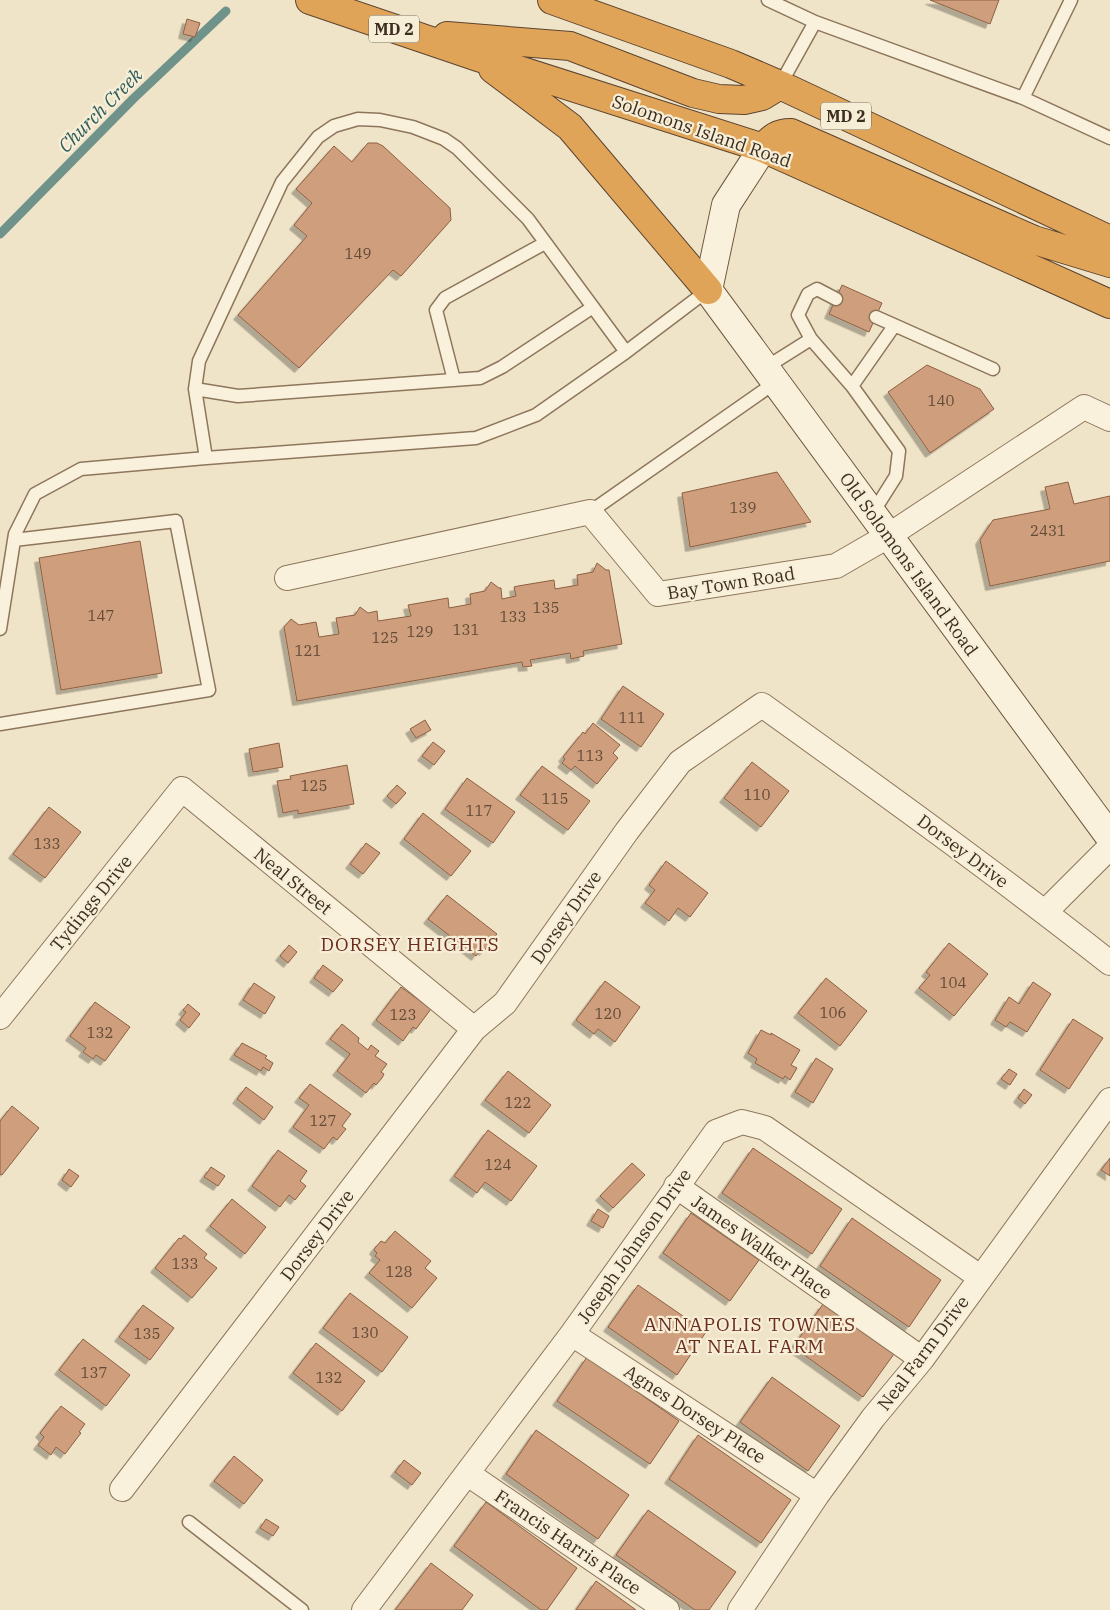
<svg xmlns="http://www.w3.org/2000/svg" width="1110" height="1610" font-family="'IBM Plex Serif',serif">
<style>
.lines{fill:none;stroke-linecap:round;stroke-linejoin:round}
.stream{stroke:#6f938a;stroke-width:9}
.building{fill:#cf9f7d;stroke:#8d5f41;filter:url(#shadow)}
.lane-casing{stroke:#8d765c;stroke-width:15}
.street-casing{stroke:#8d765c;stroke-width:26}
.secondary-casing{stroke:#6f573f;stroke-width:30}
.highway-casing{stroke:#5b4430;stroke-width:30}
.lane{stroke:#faf1dc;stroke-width:12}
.street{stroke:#faf1dc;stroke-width:24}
.secondary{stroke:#faf1dc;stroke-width:28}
.highway{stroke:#e0a458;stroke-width:28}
.labels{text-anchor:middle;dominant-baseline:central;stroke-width:4.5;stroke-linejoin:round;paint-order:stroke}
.number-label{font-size:15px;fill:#624a37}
.shield{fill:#f7eed8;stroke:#756857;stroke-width:1}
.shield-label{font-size:16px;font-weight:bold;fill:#3d2e20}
.street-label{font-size:18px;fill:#3d2e20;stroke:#f7eed8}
.water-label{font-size:19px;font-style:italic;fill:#2f5d5a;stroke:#f7eed8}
.neighbourhood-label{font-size:19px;letter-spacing:1px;fill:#6b2e1e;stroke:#f7eed8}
</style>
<defs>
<filter id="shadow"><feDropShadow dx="-4.5" dy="4.5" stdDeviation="0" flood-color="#0004"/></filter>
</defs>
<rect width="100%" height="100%" fill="#f0e4c8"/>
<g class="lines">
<path class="stream" d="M0,234l133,-135 93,-88"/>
</g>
<path class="building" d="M930,0h69l-9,24z
M187,19l13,4 -5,14 -12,-3z
M368,143h9l6,3 67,62 1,12 -50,56 -8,-6 -94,98 -61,-53 69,-79 -13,-11 18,-22 -16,-14 38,-43 18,16z
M842,285l40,18 -13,29 -40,-18z
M927,365l53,24 14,20 -64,44 -42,-61z
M777,472l34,50 -121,25 -8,-54z
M1068,482l6,22 36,-8v65l-120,25 -10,-46 13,-20 57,-11 -5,-22z
M140,541l22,132 -101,17 -22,-132z
M597,563l9,7h3l13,74 -39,7 1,5 -13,3 -1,-6 -40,7 2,6 -9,1 -1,-5 -225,39 -13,-74 7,-8 8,6 17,-3 3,15 20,-3 -3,-16 19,-3 5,-8 8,6 9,-2 1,10 33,-5 -3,-11 40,-7 1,10 22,-4 -1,-10 15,-3 6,-9 8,6h2l1,11 14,-3 -2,-9 4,-1 36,-6 1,9 23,-4 -1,-10 16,-3z
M623,686l41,28 -23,33 -40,-28z
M425,720l6,10 -15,8 -6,-9z
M593,723l27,22 -7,8 5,5 -21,26 -22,-18 -4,4 -9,-7 3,-4 -2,-2 20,-25 2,2z
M433,742l12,9 -11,14 -12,-9z
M279,743l4,24 -30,5 -4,-23z
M752,762l37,29 -28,36 -37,-29z
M347,765l7,39 -56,10v-4l-15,3 -6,-32 14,-2 -1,-3z
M542,766l48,35 -22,29 -48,-35z
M467,778l48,34 -22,31 -48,-34z
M397,785l9,8 -10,11 -9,-8z
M49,807l32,25 -36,46 -32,-24z
M423,813l48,38 -20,25 -47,-37z
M366,843l14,10 -17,21 -13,-10z
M666,861l42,32 -18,24 -12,-9 -9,13 -24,-18 10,-13 -6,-5z
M447,895l50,39 -13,17 -3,-2 -5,7 -48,-37z
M949,943l39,31 -34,42 -35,-28 11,-13 -4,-3z
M289,945l8,7 -9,11 -8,-7z
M323,965l20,15 -10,12 -19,-14z
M826,978l41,33 -27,35 -42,-33z
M605,981l35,26 -25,35 -17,-13 -4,5 -18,-14z
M1033,982l18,12 -24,38 -17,-10 -4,5 -11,-7 14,-23 10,7z
M254,983l21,14 -10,17 -22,-14z
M401,987l30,22 -15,20 -3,-2 -10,14 -27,-21z
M95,1002l35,25 -25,34 -9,-6 -3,4 -10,-7 3,-4 -16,-12z
M188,1004l12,10 -11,14 -9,-8 6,-8 -3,-2z
M1073,1019l30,19 -34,51 -29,-19z
M342,1024l17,14 -1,4 10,8 3,-5 8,6 -4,5 12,8 -6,8 3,2 -2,4 -6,7 -2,-2 -8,10 -29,-22 13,-17 -20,-15z
M761,1030l10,5v-2l29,17 -9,15 6,3 -7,12 -5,-4 -2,3 -28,-16 2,-4 -9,-6z
M242,1043l25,13 -2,2 8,5 -4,8 -6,-4 -2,4 -27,-16z
M816,1058l17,11 -20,34 -18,-11z
M1009,1069l8,5 -7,11 -9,-6z
M508,1071l43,34 -22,28 -44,-33z
M310,1084l41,30 -9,12 4,3 -9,11 -4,-3 -9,12 -31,-22 16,-22 -10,-7z
M246,1087l27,20 -9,13 -27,-21z
M1024,1089l8,6 -7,9 -7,-6z
M12,1106l27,22 -37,47 -2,-1v-53z
M488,1130l49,36 -26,35 -26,-19 -8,11 -23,-17z
M753,1148l89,61 -30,45 -90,-61z
M278,1150l29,21 -7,10 6,5 -11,14 -6,-5 -9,12 -28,-21z
M1110,1158v18l-9,-6z
M632,1163l13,12 -32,33 -13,-12z
M211,1167l14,9 -7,10 -14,-9z
M69,1169l10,7 -8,11 -9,-7z
M232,1199l34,28 -21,27 -35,-28z
M598,1209l11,7 -6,12 -12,-7z
M691,1213l68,47 -29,41 -67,-48z
M852,1218l89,62 -32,47 -89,-61z
M395,1231l36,30 -6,7 12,10 -25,30 -43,-35 11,-13 -5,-4 2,-3 -3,-3 1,-2 6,-7 4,2z
M184,1235l23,19 -3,4 13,10 -25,30 -37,-30 24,-30 2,1z
M638,1285l68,47 -29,43 -69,-48z
M350,1293l58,44 -26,35 -59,-44z
M823,1304l71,50 -31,43 -70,-50z
M143,1305l31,23 -24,32 -31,-23z
M83,1339l47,36 -24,31 -47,-36z
M316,1343l49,38 -23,30 -49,-38z
M587,1357l92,64 -29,43 -93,-63z
M772,1377l68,49 -32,45 -68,-49z
M61,1406l24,18 -6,8 2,1 -16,21 -9,-7 -5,8 -13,-10 6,-8 -4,-4z
M536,1430l93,65 -31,44 -92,-65z
M698,1435l93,65 -30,43 -92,-64z
M234,1456l29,24 -19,24 -30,-23z
M404,1460l17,13 -9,12 -17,-13z
M486,1502l91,66 -30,42h-6l-87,-64z
M648,1510l88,62 -27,38h-14l-79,-55z
M266,1519l13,8 -6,9 -13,-8z
M431,1563l42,32 -11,15h-67z
M596,1581l40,29h-60z"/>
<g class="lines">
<g class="lane-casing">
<path id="lane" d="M768,0l47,22
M780,85l35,-63 208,76 87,40
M1023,98l48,-98
M876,317l117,52
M811,339l-13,-24 10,-21 9,-5 19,10
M765,368l46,-29 41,47 47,65 -3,25 -24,38
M454,380l-18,-70 9,-12 100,-55
M852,386l42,-60
M195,389l43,7 242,-18 22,-11 91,-60
M206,458l-11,-69 4,-28 83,-179 36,-45 16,-11 24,-7 22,1 33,7 31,12 13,9 71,71 98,133
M590,512l186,-130
M0,629l15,-95 20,-40 46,-25 125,-11 270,-20 60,-23 90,-63 82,-62
M0,724l209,-34 -33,-169 -162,19
M189,1522l113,88"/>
</g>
<g class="street-casing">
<path id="street" d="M287,578l303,-66 68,82 178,-28 52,-30 196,-129 26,12
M1045,912l65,-65
M0,1017l182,-228 292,240
M676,1186l246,173
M572,1334l245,161
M468,1474l199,136
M122,1489l352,-460 31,-26 122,-172 53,-69 82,-57c117,84 235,169 348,258
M364,1610l208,-276 144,-202 26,-10 23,6 215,149
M740,1610l77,-115 56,-77 49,-59 188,-259"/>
</g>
<g class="secondary-casing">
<path id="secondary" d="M763,148l-37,57 -18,85 402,547"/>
</g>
<g class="highway-casing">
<path id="highway" d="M310,0l168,57 285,91 347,156
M552,0l179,64 49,21 330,155
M447,36l123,10 123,47 26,6 25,1 18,-4 18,-11
M493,69l77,58 138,163
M763,148c9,-10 14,-15 28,-15l243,107 76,23"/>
</g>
<use href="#lane" class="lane"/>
<use href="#street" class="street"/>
<use href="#secondary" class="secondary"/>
<use href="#highway" class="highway"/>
</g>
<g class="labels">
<g class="number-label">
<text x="358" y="253">149</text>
<text x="941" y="400">140</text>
<text x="743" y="507">139</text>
<text x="1048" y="530">2431</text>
<text x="546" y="607">135</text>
<text x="101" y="615">147</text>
<text x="513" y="616">133</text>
<text x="466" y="629">131</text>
<text x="420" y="631">129</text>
<text x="385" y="637">125</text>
<text x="308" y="650">121</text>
<text x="632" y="717">111</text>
<text x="590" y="755">113</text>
<text x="314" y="785">125</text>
<text x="757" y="794">110</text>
<text x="555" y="798">115</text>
<text x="479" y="810">117</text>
<text x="47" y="843">133</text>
<text x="953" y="982">104</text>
<text x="833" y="1012">106</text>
<text x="608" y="1013">120</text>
<text x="403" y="1014">123</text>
<text x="100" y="1032">132</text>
<text x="518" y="1102">122</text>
<text x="323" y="1120">127</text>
<text x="498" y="1164">124</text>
<text x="185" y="1263">133</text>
<text x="399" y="1271">128</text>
<text x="365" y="1332">130</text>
<text x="147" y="1333">135</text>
<text x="94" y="1372">137</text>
<text x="329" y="1377">132</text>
</g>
<g class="shield">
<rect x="369" y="15.5" width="50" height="27" rx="4"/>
<rect x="821" y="102.5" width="50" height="27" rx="4"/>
</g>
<g class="shield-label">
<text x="394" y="29">MD 2</text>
<text x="846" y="116">MD 2</text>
</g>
<g class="street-label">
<text transform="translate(702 131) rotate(19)">Solomons Island Road</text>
<text transform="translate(909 564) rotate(54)">Old Solomons Island Road</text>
<text transform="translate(731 583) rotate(-9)">Bay Town Road</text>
<text transform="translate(963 851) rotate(37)">Dorsey Drive</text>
<text transform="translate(293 881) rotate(39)">Neal Street</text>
<text transform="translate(91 903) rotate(-51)">Tydings Drive</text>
<text transform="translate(566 917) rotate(-55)">Dorsey Drive</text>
<text transform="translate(317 1235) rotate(-53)">Dorsey Drive</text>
<text transform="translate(634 1246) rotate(-55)">Joseph Johnson Drive</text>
<text transform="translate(762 1247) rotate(35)">James Walker Place</text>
<text transform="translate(923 1353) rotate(-53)">Neal Farm Drive</text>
<text transform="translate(695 1414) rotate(33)">Agnes Dorsey Place</text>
<text transform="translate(568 1542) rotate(34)">Francis Harris Place</text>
</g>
<g class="water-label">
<text transform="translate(100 110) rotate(-45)">Church Creek</text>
</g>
<g class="neighbourhood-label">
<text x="410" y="944">DORSEY HEIGHTS</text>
<text x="750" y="1324">ANNAPOLIS TOWNES<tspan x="750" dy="22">AT NEAL FARM</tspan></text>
</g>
</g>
</svg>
